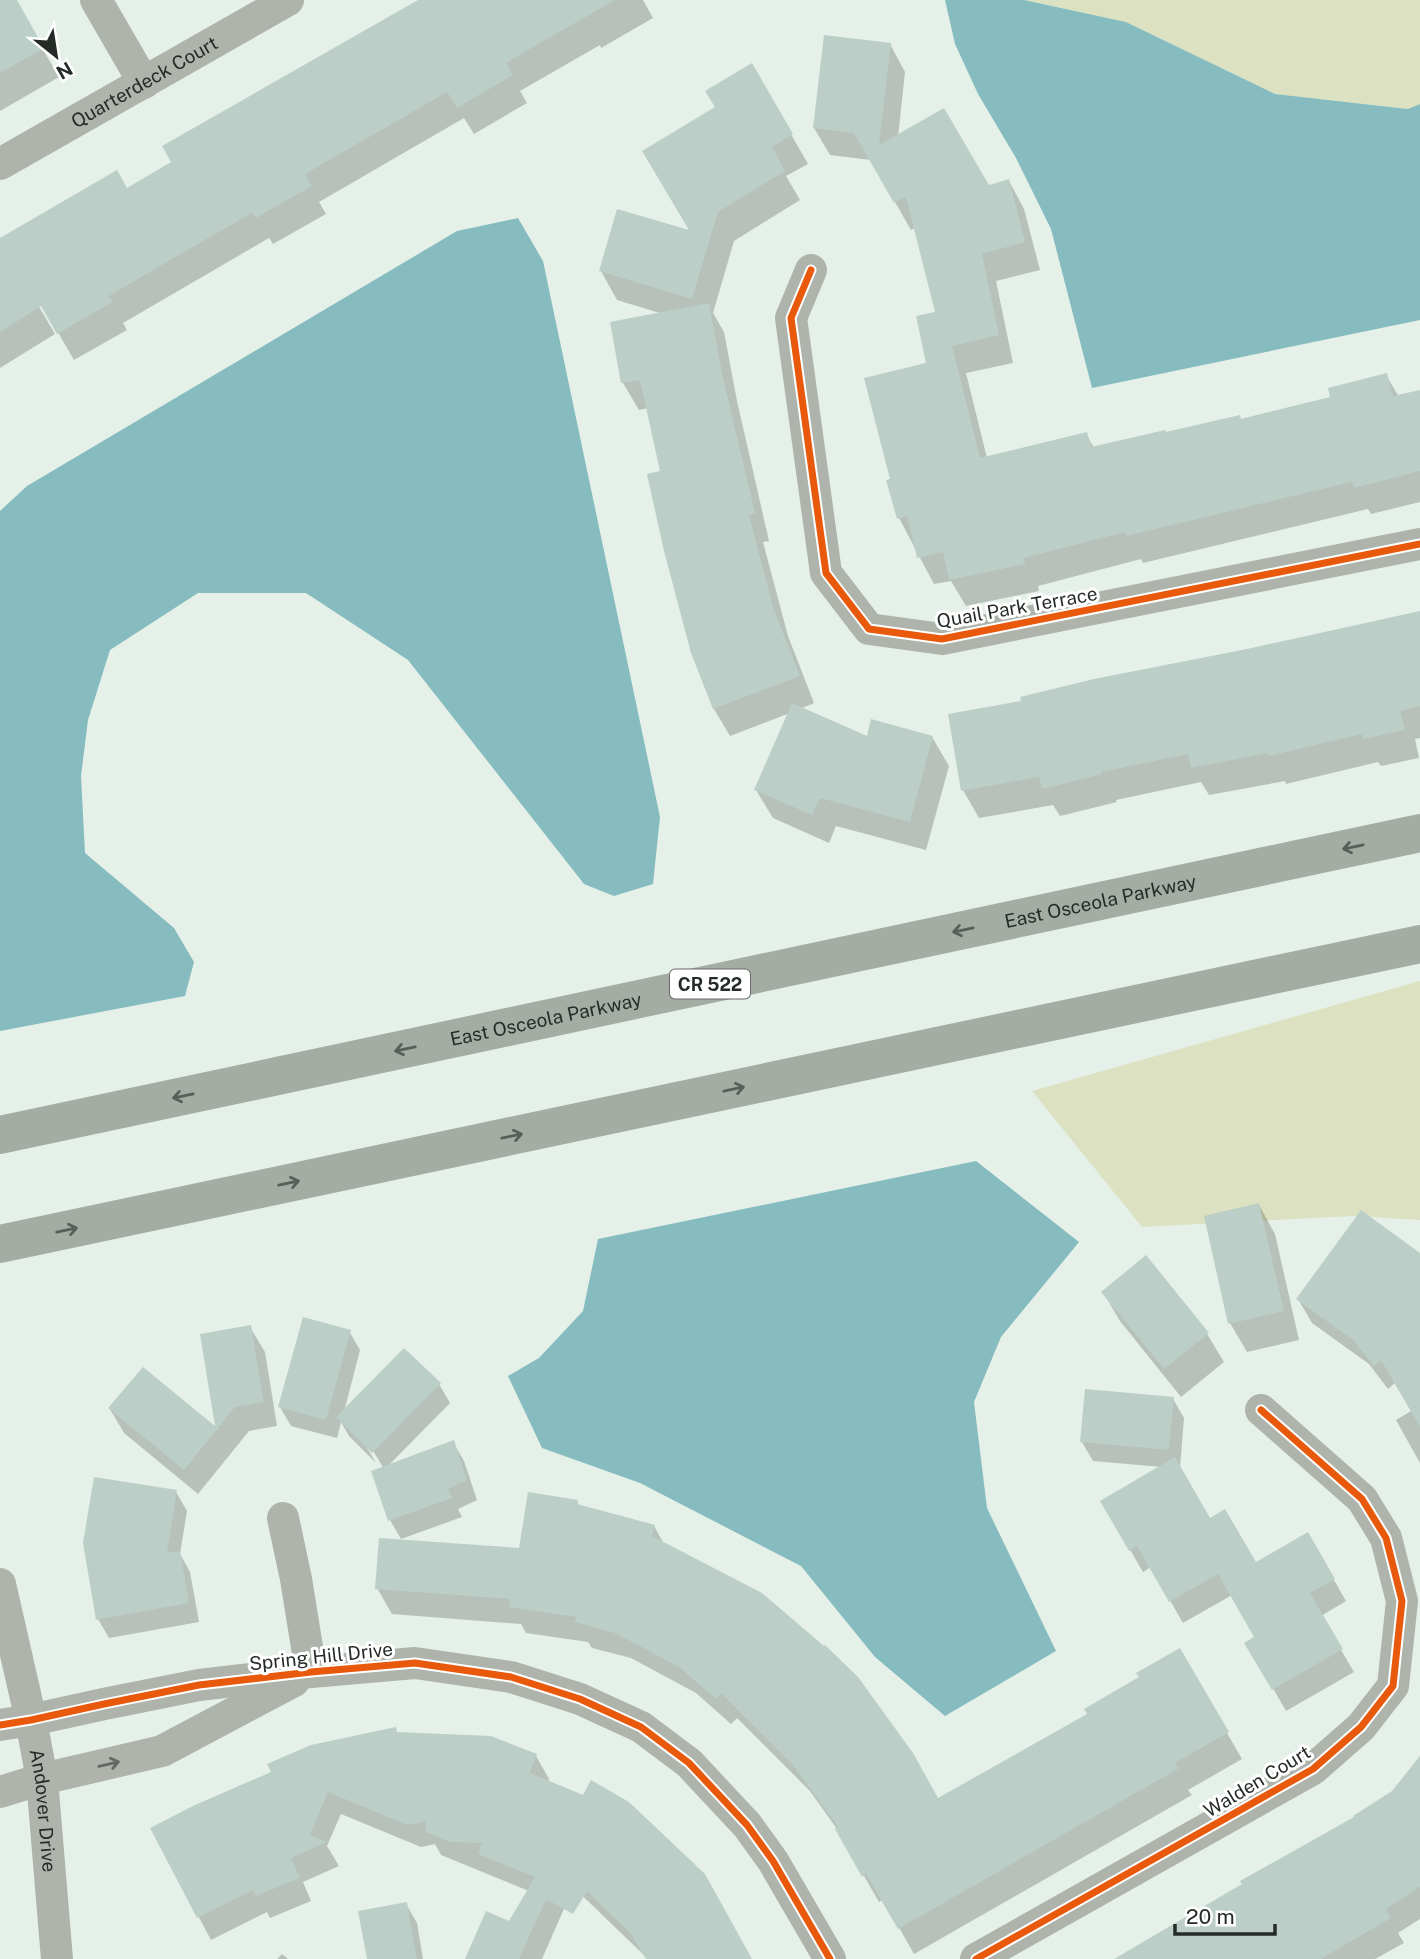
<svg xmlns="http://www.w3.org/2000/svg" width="1420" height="1959" font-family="'Public Sans',sans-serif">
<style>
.green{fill:#dce2c1}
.water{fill:#86bcbf}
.shadow{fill:#0003}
.building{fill:#bbcec8}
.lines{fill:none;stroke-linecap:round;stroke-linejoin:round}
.street{stroke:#aeb4ac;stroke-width:32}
.primary{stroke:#a4aca3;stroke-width:38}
.cycleway-casing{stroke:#fff;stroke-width:11}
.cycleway{stroke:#e8590c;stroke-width:7}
.oneway{stroke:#585f59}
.oneway2{stroke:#636963}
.labels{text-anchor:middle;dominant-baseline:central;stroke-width:6;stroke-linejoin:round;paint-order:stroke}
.shield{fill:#fff;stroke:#666b68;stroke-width:2}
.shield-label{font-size:18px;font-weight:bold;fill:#252b27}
.street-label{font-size:19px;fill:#252b27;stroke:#fff}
</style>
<rect width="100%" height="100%" fill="#e5f0e8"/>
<path class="green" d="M1024,0h396v104l-11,5 -134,-15 -149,-72z
M1420,981v239l-66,-4 -212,11 -110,-136z"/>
<path class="water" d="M945,0h79l102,22 149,72 133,15 12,-5v216l-328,68 -41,-159 -35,-71 -38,-64 -23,-50z
M518,218l25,43 117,556 -7,67 -39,12 -30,-12 -176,-224 -102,-67h-108l-88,57 -22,70 -7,56 4,77 89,75 20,34 -9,34 -185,35v-520l27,-25 430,-255z
M976,1161l103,81 -78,95 -27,65 13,106 69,143 -111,65 -70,-59 -74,-91 -161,-83 -98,-35 -34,-72 31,-18 44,-47 15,-72z"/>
<path class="shadow" d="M0,0h14l45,77 -59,34z
M422,0h221l10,18 -52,30 -1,-3 -80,46 7,12 -53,31 -10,-16 -145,84 7,12 -53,30 -4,-6 -146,85 4,7 -53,30 -36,-62 -3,2 20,34 -55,34v-120l127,-58 47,-27z
M890,44l15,28 -7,65 90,50 21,-6 15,28 16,61 -44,11 17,82 -47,10 21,85 99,-24 8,14 147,-28 91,-22 54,-23 13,22 21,-5v110l-49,12 -3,-5 -225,54 -2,-4 -103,27 1,5 -73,15 -15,-25 -17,3 -35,-66 -7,-38 36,-116 9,-51 -21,-86 -5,3 -40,-70 -41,-5 -16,-27z
M752,66l56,98 -22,12 14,24 -66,41 -21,72 11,19 13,69 32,140 -6,1 25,94 26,67 -14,6 68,29 64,-1 17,29 -23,84 -90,-24 -7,17 -56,-25 -17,-28 34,-77 -60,23 -16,-27 -21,-56 -31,-181 -14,-64 -9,2 -16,-27 -11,-60 51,-9 -46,-14 -16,-29 91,-38 25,-126z
M1420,612v126l-5,1 4,19 -38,8 -3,-4 -92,22 -1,-3 -76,14 -8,-13 -85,18 1,2 -57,14 -7,-11 -74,13 -16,-28 60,-87z
M1259,1205l16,29 24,106 -52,12 -17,-29z
M1420,1255v208l-24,-43 17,-10 -17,-28 -8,7 -19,-25 -57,-41 -14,-24z
M1103,1292l104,42 17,28 -43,35 -61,-76z
M250,1327l15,25 12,74 -28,5 -51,63 -74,-61 -14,-24 33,-40 75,61 -16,-94z
M349,1331l11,19 -16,62 95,-28 11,19 -62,63 65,-24 11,19 13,39 -19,9 4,8 -61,22 -11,-19 -6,-51 -15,-25 -3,2 10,17 -27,-27 -8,-14 -4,16 -46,-12 -11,-19z
M1173,1399l11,19 -4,50 29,52 46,45 53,-30 38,66 -25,15 33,56 -68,39 -39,-68 10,-6 -25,-42 -49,28 -32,-56 -8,5 -41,-70 60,-35 -69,-6 -11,-19z
M176,1492l11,19 -7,43 10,18 9,50 -90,16 -11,-19z
M577,1501l3,6 74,19 10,18 274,256 151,-86 90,-64 63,109 -54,31 4,5 -278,159 -31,-55 -4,3 -42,-73 -27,-38 -73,-73 -6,6 -35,-31 -65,-35 -39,-10 -4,-6 -62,-9 -5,-9 -129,-10 -15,-26 143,-38z
M398,1734l138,22 13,23 -1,3 203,177h-103l-143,-138 62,81 -25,57h-75l42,-35 20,-33 -88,-36 -6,-11 -14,3 -80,-33 -14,32 12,20 -36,16 8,19 -41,17 -3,-6 -56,28 -59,-111z
M1420,1759v160l-22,14 6,10 -29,16h-254l235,-141 37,-25z
M406,1904l11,19 6,36h-55z
M282,1954l6,5h-11z"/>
<path class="building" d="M0,0h17l27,48 -44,25z
M418,0h197l-109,63 7,12 -56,33 -10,-16 -142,82 7,12 -56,32 -4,-5 -75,43 -68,40 4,6 -56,32 -16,-28 -41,26v-94l117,-68 10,18 44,-26 -9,-16z
M824,35l67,8 -12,102 65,-37 45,77 20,-6 16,63 -43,12 17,81 -47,11 28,112 107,-26 4,15 74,-17 1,2 74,-17 1,4 89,-22 -2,-9 59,-15 6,23 27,-6v81l-66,17 -2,-6 -226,54 -1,-4 -101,26 1,6 -76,16 -6,-28 -26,6 -10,-42 -10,3 -11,-39 4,-1 -26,-101 62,-15 -10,-47 19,-4 -29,-115 -12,6 -40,-70 -41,-5z
M752,63l41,71 -21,13 13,24 -67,41 -26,87 -93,-28 18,-62 72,21 -47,-79 73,-44 -10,-16z
M709,303l13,70 33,140 -6,2 24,92 27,69 -87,33 -22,-56 -27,-102 -17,-77 13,-3 -20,-91 -19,3 -11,-61z
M1420,611v95l-20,5 5,19 -42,9 -1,-5 -93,22 -1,-3 -77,15 -3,-14 -87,18 1,2 -60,15 -3,-12 -78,14 -13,-77 73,-13 -1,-4 74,-18 153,-30z
M792,703l75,33 4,-17 62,17 -23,86 -90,-24 -8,17 -58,-25z
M1259,1203l25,108 -56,13 -24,-108z
M1361,1210l59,43v174l-39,-67 -7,6 -21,-26 -57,-41z
M1146,1255l63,78 -45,36 -63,-77z
M303,1317l48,13 -25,90 -48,-13z
M251,1325l13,77 -29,5 -51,63 -76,-62 35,-41 72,59 -15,-92z
M404,1348l37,35 -69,70 -36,-36z
M1085,1389l89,8 -5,53 -89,-8z
M454,1440l13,40 -19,9 4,9 -64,23 -17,-50z
M1175,1457l35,61 15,-9 31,53 52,-30 27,47 -25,14 33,56 -71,41 -28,-47 10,-6 -36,-63 -49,28 -32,-56 -8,5 -29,-50z
M94,1477l83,13 -10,63 13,-2 9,52 -93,17 -13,-77z
M528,1492l50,8 -1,4 78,21 -3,11 110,57 62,53 1,-1 33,32 55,76 25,45 149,-84 -3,-5 55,-32 -3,-4 44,-25 49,84 -54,31 3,6 -280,160 -32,-55 -4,3 -27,-48 3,-2 -45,-62 -72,-72 -5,6 -37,-32 -64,-34 -40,-11 1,-5 -67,-10 1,-8 -135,-10 4,-51 140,10z
M396,1727l1,5 94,4 46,18 -7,19 53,22 8,-15 38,22 76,72 47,85h-106l-15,-25 -44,-43 -14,23 -27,-15 -27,60h-54l21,-48 23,10 26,-44 -57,-23 4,-11 -32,-1 -24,-10v-11l-19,4 -79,-33 -18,43 17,7 -36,16 9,20 -44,18 -3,-6 -56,28 -47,-90 45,-23 76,-33 -4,-8 44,-19z
M1420,1756v131l-34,22 5,9 -70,41h-207l128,-75 -2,-3 114,-64 -1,-1 39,-25z
M407,1902l10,57h-50l-9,-48z"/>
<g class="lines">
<g class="street">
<path d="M96,0l48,83"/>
<path id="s1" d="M0,164l288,-164"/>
<path d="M811,270l-20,48 35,255 43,56 73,10 478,-95"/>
<path d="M283,1518l13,61 15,93"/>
<path id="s2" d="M0,1584l31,136 11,59 15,180"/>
<path d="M0,1725l31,-5 73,-16 95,-19 112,-13 104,-9 96,14 69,22 61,28 48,36 58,62 26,36 57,98"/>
<path d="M0,1792l42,-13 120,-28 132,-70"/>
<path d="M976,1959l337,-190 48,-42 32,-41 9,-85 -16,-63 -24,-39 -101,-89"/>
</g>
<g class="primary">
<path id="s3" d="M0,1135l1420,-302"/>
<path d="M0,1244l1420,-300"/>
</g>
<g class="cycleway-casing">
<path id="cycleway" d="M811,270l-20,48 35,255 43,56 73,10 478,-95
M0,1725l31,-5 73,-16 95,-19 112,-13 104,-9 96,14 69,22 61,28 48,36 58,62 26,36 57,98
M976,1959l337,-190 48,-42 32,-41 9,-85 -16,-63 -24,-39 -101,-89"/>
</g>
<use href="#cycleway" class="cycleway"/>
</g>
<defs><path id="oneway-shaft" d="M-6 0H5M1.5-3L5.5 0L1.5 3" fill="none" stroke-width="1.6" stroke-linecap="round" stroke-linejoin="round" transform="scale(1.75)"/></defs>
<g class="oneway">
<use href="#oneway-shaft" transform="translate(1353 847) rotate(168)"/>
<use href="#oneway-shaft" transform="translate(963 930) rotate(168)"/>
<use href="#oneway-shaft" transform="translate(405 1049) rotate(168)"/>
<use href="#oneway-shaft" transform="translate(734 1089) rotate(-12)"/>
<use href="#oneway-shaft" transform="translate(183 1096) rotate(168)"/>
<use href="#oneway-shaft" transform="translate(512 1136) rotate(-12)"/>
<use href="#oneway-shaft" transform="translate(289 1183) rotate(-12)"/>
<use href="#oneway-shaft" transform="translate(67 1230) rotate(-12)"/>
</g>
<use class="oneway2" href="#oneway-shaft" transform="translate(109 1764) rotate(-13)"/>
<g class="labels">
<rect class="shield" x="670" y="969.5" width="80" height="29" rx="5"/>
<g class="shield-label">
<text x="710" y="984">CR 522</text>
</g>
<g class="street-label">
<text stroke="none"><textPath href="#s1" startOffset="166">Quarterdeck Court</textPath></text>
<text transform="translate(1017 607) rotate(-10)">Quail Park Terrace</text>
<text stroke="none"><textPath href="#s3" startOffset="1125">East Osceola Parkway</textPath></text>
<text stroke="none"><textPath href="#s3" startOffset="558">East Osceola Parkway</textPath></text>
<text transform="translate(321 1656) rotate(-6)">Spring Hill Drive</text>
<text transform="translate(1257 1781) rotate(-31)">Walden Court</text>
<text stroke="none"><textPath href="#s2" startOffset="231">Andover Drive</textPath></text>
</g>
</g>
<g transform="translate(56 56) rotate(150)" stroke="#ffffff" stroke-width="5" paint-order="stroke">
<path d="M0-5L12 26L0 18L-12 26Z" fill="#252b27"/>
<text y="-10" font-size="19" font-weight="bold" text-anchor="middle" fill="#252b27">N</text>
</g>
<path d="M1175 1924v10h100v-10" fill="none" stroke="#252b27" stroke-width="3.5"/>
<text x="1186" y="1924" font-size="21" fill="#252b27" stroke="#ffffff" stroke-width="5" paint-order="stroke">20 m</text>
</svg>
